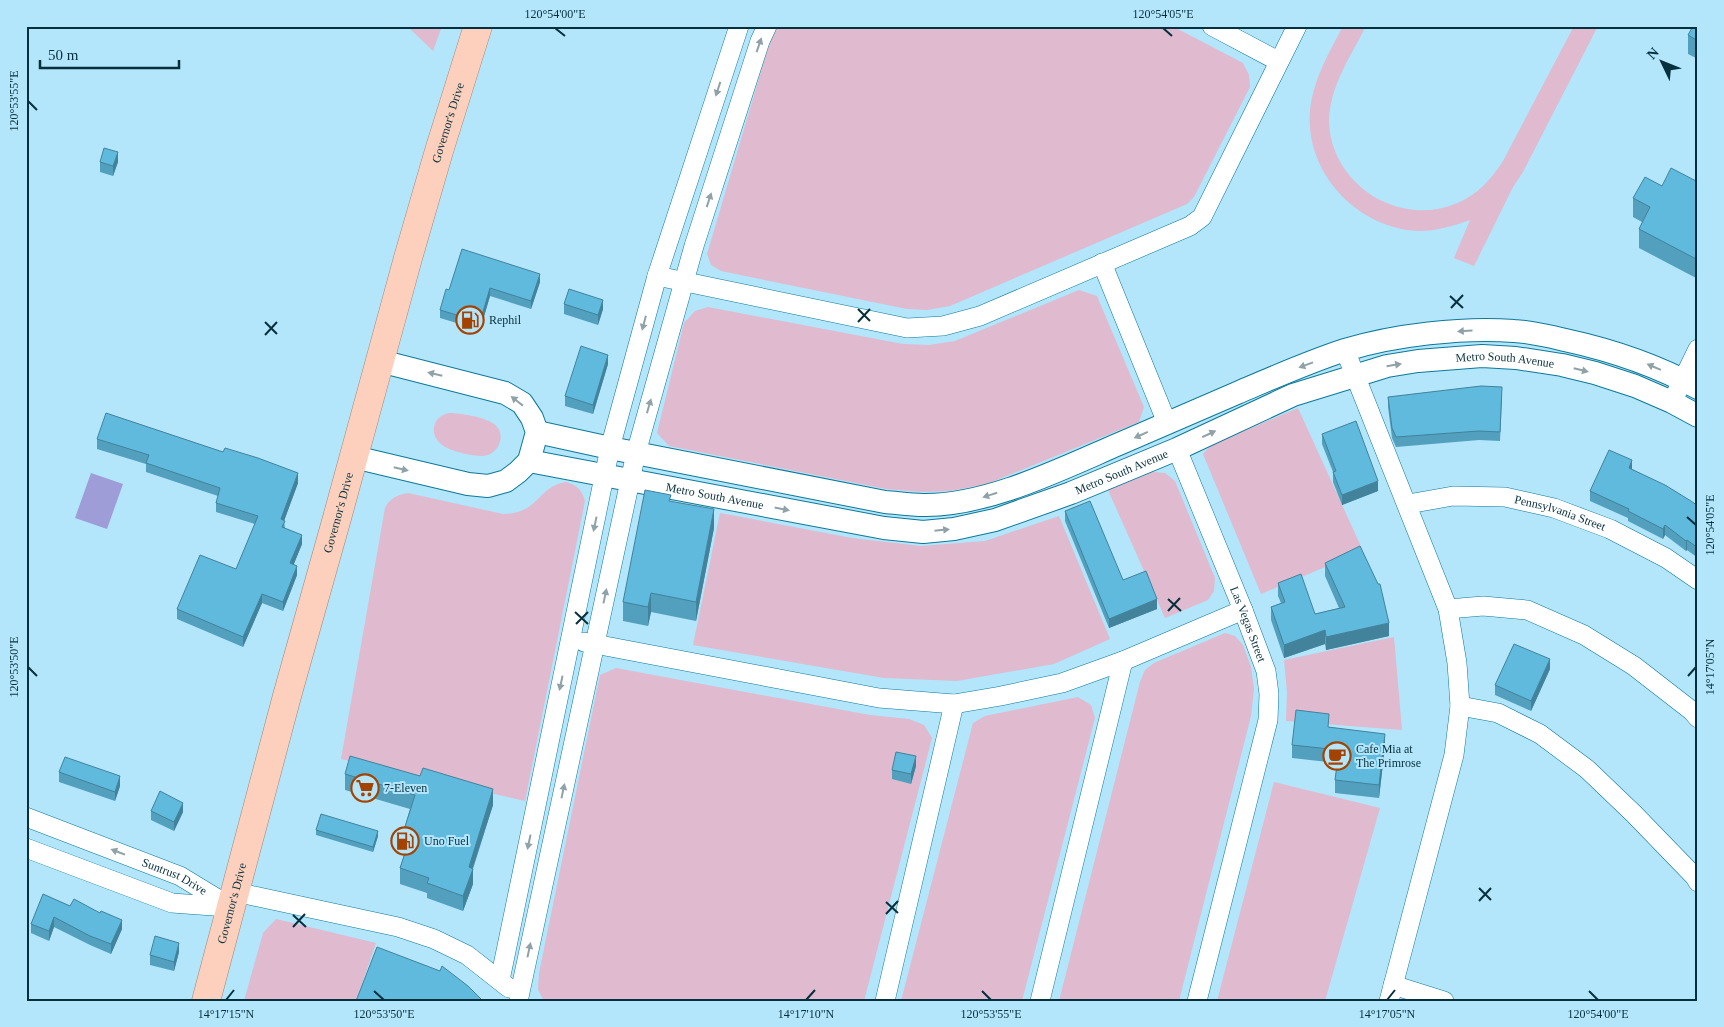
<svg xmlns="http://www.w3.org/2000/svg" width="1724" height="1027" font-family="'Times New Roman',serif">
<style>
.green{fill:#e0bace}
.water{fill:#9f9dd8}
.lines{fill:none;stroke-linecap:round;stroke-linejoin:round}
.minor-casing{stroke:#0c7999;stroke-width:20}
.tertiary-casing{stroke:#0c7999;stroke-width:24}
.primary-casing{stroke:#a58473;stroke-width:29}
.minor{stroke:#fff;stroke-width:19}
.tertiary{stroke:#fff;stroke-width:22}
.primary{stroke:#fcd0bc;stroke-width:28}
.wall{fill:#52a0be}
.shaded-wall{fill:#42829b}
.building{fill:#5fbadd;stroke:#42829b}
.oneway{fill:#8fa2a8}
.ticks{fill:none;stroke:#06303d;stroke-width:2}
.labels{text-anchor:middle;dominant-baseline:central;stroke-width:4;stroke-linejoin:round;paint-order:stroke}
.street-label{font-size:12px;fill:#06303d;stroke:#b3e5fb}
.poi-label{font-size:12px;fill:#06303d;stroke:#b3e5fb;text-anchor:start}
.neatline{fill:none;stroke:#06303d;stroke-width:2}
.ticks-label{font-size:12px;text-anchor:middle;fill:#06303d}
</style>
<rect width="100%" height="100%" fill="#b3e5fb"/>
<path class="green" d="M407,26h35l-9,25z
M777,26h395l71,37 6,12 1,12 -56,110 -7,7 -237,102 -23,4 -20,-1 -186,-38 -10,-6 -4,-11 62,-209z
M1343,26h23c-15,30 -37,61 -37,96 2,62 69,105 126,82 21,-8 36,-24 48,-43l71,-135h24l-75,146 -10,15 -39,79 -20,-8 16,-38c-17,6 -33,11 -52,11 -61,-3 -113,-58 -108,-120 3,-31 19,-58 33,-85z
M1079,290l18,6 47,111 -5,15 -152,62 -37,7 -28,1 -36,-3 -217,-43 -12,-13 27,-110 11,-12 13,-4 195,37 26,1 26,-4z
M1298,408l65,143 -102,43 -58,-140 8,-9z
M449,413c11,0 36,4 45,11 14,10 4,33 -13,32 -15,-1 -50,-7 -47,-28 1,-9 7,-13 15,-15z
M1153,472l12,1 10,8 40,97 -1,13 -6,9 -43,18 -57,-128z
M566,482c11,3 16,8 19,19l-60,300 -184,-42 44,-251c5,-10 12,-13 23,-15l95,21c36,0 35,-28 63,-32z
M720,513l132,25 69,8 64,-5 74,-25 51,123 -56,25 -97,17 -73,-3 -191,-33z
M1225,633l10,3 8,9 8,22 3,22 -3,27 -72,285h-120l81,-319 5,-12 9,-7z
M1394,637l8,93 -116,-9 1,-29 -3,-32z
M616,668l254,47 39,4 15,6 8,13 -68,263h-320l-6,-11 1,-17 61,-298z
M1078,697l13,8 4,13 -73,283h-121l72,-278 12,-7z
M1274,782l106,26 -55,193h-108z
M276,919l100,24 -20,58h-112l19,-68z"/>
<path class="water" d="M91,473l32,11 -16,45 -32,-11z"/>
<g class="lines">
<g class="minor-casing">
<g id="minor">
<path d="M1212,26l66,35"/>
<path d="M1102,263l65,160"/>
<path d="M657,276l250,52 36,-2 37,-10 210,-90 12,-9 95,-191"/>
<path d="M1345,350l103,259 9,54 3,43 -6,49 -65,246"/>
<path d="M1672,402l26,-53"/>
<path id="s1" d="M1177,449l66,161 23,61 3,23 -1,26 -71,281"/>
<path id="s2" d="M1408,504l45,-8 52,1 49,11 56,21 56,29 32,22"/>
<path d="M1448,609l35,-3 44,4 57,25 50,31 58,45 6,7"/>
<path d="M584,642l295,56 75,6 47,-8 61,-13 61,-22 120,-51"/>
<path d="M1460,706l38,7 42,21 47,35 47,45 61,63 3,5"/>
<path id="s3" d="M26,817l154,59 51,31"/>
<path d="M26,848l146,55 55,4"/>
<path d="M235,892l163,35 36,12 33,16 42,33"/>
<path d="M500,980l110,-532 47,-172 82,-250"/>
<path d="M1393,985l51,16"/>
<path d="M519,997l117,-544 58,-207 66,-205 7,-15"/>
<path d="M885,1001l69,-297"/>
<path d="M1040,1001l83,-340"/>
</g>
</g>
<g class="tertiary-casing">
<g id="tertiary">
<path d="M537,432l73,16 275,54c13,1 26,3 38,3 64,1 138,-36 196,-61 39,-17 78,-34 118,-51 35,-15 71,-31 108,-43 49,-15 118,-23 169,-19 18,1 34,5 51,9 46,10 91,25 133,48"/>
<path d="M354,457l114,27 20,2 18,-5 12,-9 11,-11 8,-29 -5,-14 -10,-15 -17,-10 -125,-32"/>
<path id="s4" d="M529,461l355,67 39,4 31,-3 41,-9 76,-27 106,-44 116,-54 94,-29 31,-5 64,-5 34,2 46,7 33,8 40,13 37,16 26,14"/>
</g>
</g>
<g class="primary-casing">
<g id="primary">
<path id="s5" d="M206,1001l81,-305 50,-178 71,-260 31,-107 39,-125"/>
</g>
</g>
<use href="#minor" class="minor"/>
<use href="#tertiary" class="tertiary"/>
<use href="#primary" class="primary"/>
</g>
<path class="wall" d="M1698,26v33l-10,-5v-19z
M100,162h18l-5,14 -13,-4z
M1698,182v97l-59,-31v-19l3,-7 -9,-5v-19l29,-12z
M540,282l-9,27 -41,-13 -10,34 -40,-12v-8l9,-20z
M564,304l39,5 -5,16 -34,-11z
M608,364l-15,50 -28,-8v-10z
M1388,397h114l-2,44 -21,-1 -83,7 -4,-9 -4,-31z
M1322,434l56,57 -36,14 -9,-23v-10l-11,-28z
M97,439l201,44 -14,38 1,7 17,16 -8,20 3,11 -14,36 -21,-8 -19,44 -66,-28v-10l59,-40 19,-45 -39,-12v-9l2,-7 -72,-24v-8l-49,-15z
M1632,469l66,37v52l-11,-8 -1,1 -21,-16 -2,4 -35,-18v-3l-38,-17v-10z
M671,501l43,27 -18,93 -45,-9 -3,14 -25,-5v-19z
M1065,511l58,69 34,29 -48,19 -44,-107z
M1325,563l64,73 -63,14 -1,-6 -41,14 -13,-38v-13l10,-4 -3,-7v-13l37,31 24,-6 -14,-32z
M1550,669l-19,42 -36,-16v-10z
M1329,727l56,19 -6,52 -44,-5v-13l2,-17 -45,-5v-13z
M916,766l-5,18 -19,-5v-9z
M59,772l61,14 -5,15 -56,-19z
M345,774l75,2 73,29 -20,64v15l-10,27 -36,-13v-5l-27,-9v-16l6,-19 -3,-1v-15l7,-24 -65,-19z
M151,811l32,1 -9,19 -23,-11z
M316,830l62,6 -5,16 -57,-17z
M43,894l79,35 -11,25 -21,-9 -36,-18 -5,14 -18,-8v-9z
M179,952l-5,19 -24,-6v-10z"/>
<path class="shaded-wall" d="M118,152v10l-5,14v-10z
M540,274v8l-9,27v-8z
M490,288v8l-10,34v-8z
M603,300v9l-5,16v-10z
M608,355v9l-15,50v-9z
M1632,460v10l-3,-2z
M298,473v10l-17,46v-10z
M1378,481v10l-36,14v-10z
M714,509v19l-18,93v-19z
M1665,525v10l-2,4v-10z
M302,535v9l-12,29v-10z
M1687,540v10l-1,1v-10z
M297,566v9l-14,36v-9z
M651,593v19l-3,14v-19z
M262,594v9l-19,44v-10z
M1157,599v10l-48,19v-9z
M1389,623v13l-63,14v-13z
M1325,630v14l-41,14v-13z
M1550,659v10l-19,42v-10z
M1385,734v12l-6,52v-13z
M916,756v10l-5,18v-10z
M120,776v10l-5,15v-9z
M493,789v16l-21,65 1,-1v15l-10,27v-15l6,-29z
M183,803v9l-9,19v-9z
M378,831v5l-5,16v-5z
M54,917v10l-5,14v-10z
M122,920v9l-11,25v-10z
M179,943v9l-5,19v-9z"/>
<path class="building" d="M1693,26h5v15l-10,-6z
M104,148l14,4 -5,14 -13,-4z
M1671,168l27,14v78l-59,-31 11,-22 -17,-9 12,-21 17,9z
M462,249l78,25 -9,27 -41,-13 -10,34 -40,-12 6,-21 3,1z
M569,289l34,11 -5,15 -34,-11z
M581,346l27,9 -15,50 -28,-9z
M1481,386l21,1 -2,45 -21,-1 -83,6 -4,-9 -4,-31z
M106,413l117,39 2,-4 33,10 40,15 -17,46 4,2 -3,6 20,8 -12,28 7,3 -14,36 -21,-8 -19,43 -66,-28 23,-54 36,14 22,-53 -42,-13 4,-15 -74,-25 3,-8 -52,-16z
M1356,421l22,60 -36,14 -9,-23 3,-1 -14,-37z
M1609,450l23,10 -3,8 36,17 26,16 7,5v42l-11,-8 -1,1 -21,-16 -2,4 -35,-18 1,-2 -39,-18z
M645,490l26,5 -2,6 45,8 -18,93 -45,-9 -3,14 -25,-5z
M1090,501l33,79 23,-9 11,28 -48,20 -44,-108z
M1360,546l18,38h2l9,39 -63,14 -1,-7 -41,15 -13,-38 14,-5 -7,-19 23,-9 14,40 30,-7 -20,-44z
M1514,644l36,15 -19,42 -36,-16z
M1296,710l33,4 -1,13 57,7 -6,51 -44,-5 4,-30 -47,-5z
M896,752l20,4 -5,18 -19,-4z
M350,756l70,20 3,-8 70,21 -24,78 4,2 -10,27 -36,-13 2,-5 -29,-10 11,-33 -8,-2 12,-38 -70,-21z
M65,757l55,19 -5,16 -56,-20z
M160,791l23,12 -9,19 -23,-11z
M321,814l57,17 -5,16 -57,-17z
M43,894l27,12 4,-7 26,14 1,-2 21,9 -11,24 -21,-8 -36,-19 -5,14 -18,-7z
M155,936l24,7 -5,19 -24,-7z
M377,947l63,24 2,-5 26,20 15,15h-127z"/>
<defs><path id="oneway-solid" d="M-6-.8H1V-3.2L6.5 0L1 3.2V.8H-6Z" transform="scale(1.25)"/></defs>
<g class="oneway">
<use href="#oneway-solid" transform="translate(759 45) rotate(-71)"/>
<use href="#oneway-solid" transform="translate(718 89) rotate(108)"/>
<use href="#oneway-solid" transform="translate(709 200) rotate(-72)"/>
<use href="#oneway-solid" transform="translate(644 323) rotate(105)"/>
<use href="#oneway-solid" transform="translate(1465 331) rotate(177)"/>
<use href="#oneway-solid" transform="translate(1306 365) rotate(160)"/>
<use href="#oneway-solid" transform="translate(1394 365) rotate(-9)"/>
<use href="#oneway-solid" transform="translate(1654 367) rotate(-157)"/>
<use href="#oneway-solid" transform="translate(1581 370) rotate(14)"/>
<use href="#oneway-solid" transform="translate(435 374) rotate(-167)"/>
<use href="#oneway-solid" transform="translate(517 401) rotate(-142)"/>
<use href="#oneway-solid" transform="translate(649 406) rotate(-74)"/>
<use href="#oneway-solid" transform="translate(1209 434) rotate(-25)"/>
<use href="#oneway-solid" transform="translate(1141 435) rotate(156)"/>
<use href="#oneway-solid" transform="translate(401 469) rotate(13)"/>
<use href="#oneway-solid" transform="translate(990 495) rotate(163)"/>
<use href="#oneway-solid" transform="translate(782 509) rotate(11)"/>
<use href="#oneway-solid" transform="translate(595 524) rotate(102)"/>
<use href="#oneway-solid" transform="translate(942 530) rotate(-6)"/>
<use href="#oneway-solid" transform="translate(605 596) rotate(-78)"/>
<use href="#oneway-solid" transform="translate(561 683) rotate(102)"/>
<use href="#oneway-solid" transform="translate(563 791) rotate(-78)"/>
<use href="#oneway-solid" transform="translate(529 842) rotate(102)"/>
<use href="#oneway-solid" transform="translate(118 852) rotate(-159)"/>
<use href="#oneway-solid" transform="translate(529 950) rotate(-78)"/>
</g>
<path class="ticks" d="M555,28l10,8M1163,28l9,8M28,101l9,9M1450,296l13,12M1451,308l12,-13M858,309l12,12M265,322l12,12M858,322l12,-13M265,335l12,-13M1687,517l9,8M1168,599l13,12M1168,611l12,-13M575,612l13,12M576,624l12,-12M28,667l9,9M1688,676l8,-9M1479,888l12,12M1479,901l12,-13M886,902l12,11M886,914l12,-13M293,915l13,12M293,927l12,-13M374,991l10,9M982,991l9,9M1589,991l9,9M226,1000l8,-10M806,1000l9,-10M1387,1000l8,-10"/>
<defs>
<g id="fuel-ring" transform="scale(1.4375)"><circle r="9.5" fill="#b3e5fb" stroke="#a44200" stroke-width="1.5"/><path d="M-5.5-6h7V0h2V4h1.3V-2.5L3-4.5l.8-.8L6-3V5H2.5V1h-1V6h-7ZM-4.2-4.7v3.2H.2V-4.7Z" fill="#a44200"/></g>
<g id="cafe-ring" transform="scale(1.4375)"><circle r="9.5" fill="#b3e5fb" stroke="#a44200" stroke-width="1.5"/><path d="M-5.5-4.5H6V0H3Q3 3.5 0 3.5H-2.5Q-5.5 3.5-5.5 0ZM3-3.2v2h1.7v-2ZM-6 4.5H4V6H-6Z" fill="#a44200"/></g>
<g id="supermarket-ring" transform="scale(1.4375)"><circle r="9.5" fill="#b3e5fb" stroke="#a44200" stroke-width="1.5"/><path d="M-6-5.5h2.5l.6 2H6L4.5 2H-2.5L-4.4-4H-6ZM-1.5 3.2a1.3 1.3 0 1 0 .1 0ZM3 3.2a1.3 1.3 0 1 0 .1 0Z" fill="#a44200"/></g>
</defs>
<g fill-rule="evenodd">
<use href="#fuel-ring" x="470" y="320"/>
<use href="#cafe-ring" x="1337" y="756"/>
<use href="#supermarket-ring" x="365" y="788"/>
<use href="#fuel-ring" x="405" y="841"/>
</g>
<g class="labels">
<g class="street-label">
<text stroke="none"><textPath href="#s5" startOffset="911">Governor's Drive</textPath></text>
<text stroke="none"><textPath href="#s4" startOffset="1014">Metro South Avenue</textPath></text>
<text stroke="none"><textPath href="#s4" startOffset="609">Metro South Avenue</textPath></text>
<text stroke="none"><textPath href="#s4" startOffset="189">Metro South Avenue</textPath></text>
<text stroke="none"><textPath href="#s5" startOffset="506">Governor's Drive</textPath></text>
<text stroke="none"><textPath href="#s2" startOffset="155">Pennsylvania Street</textPath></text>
<text stroke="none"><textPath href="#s1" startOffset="189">Las Vegas Street</textPath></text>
<text stroke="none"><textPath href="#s3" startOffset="160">Suntrust Drive</textPath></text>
<text stroke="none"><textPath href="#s5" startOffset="101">Governor's Drive</textPath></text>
</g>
<g class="poi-label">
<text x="489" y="320">Rephil</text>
<text x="1356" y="749">Cafe Mia at<tspan x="1356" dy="14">The Primrose</tspan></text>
<text x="384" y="788">7-Eleven</text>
<text x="424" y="841">Uno Fuel</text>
</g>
</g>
<rect width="1724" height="1027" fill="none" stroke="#b3e5fb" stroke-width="55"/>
<g transform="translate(1662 62) rotate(313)" stroke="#b3e5fb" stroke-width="4" paint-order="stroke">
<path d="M0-4L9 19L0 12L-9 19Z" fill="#06303d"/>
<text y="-8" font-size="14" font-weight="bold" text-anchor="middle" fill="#06303d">N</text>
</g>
<path d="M40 60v8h139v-8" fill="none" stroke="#06303d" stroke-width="2.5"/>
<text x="48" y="60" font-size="15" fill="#06303d" stroke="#b3e5fb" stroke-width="4" paint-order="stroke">50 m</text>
<rect x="28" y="28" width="1668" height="972" class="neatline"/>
<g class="ticks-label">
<text x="555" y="18">120°54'00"E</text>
<text x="1163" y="18">120°54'05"E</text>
<text transform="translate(14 101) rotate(-90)" y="4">120°53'55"E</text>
<text transform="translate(1710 525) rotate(-90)" y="4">120°54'05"E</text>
<text transform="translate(1710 667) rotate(-90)" y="4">14°17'05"N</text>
<text transform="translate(14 667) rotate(-90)" y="4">120°53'50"E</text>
<text x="226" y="1018">14°17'15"N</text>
<text x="384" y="1018">120°53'50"E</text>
<text x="806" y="1018">14°17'10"N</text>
<text x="991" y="1018">120°53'55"E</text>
<text x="1387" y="1018">14°17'05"N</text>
<text x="1598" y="1018">120°54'00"E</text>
</g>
</svg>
